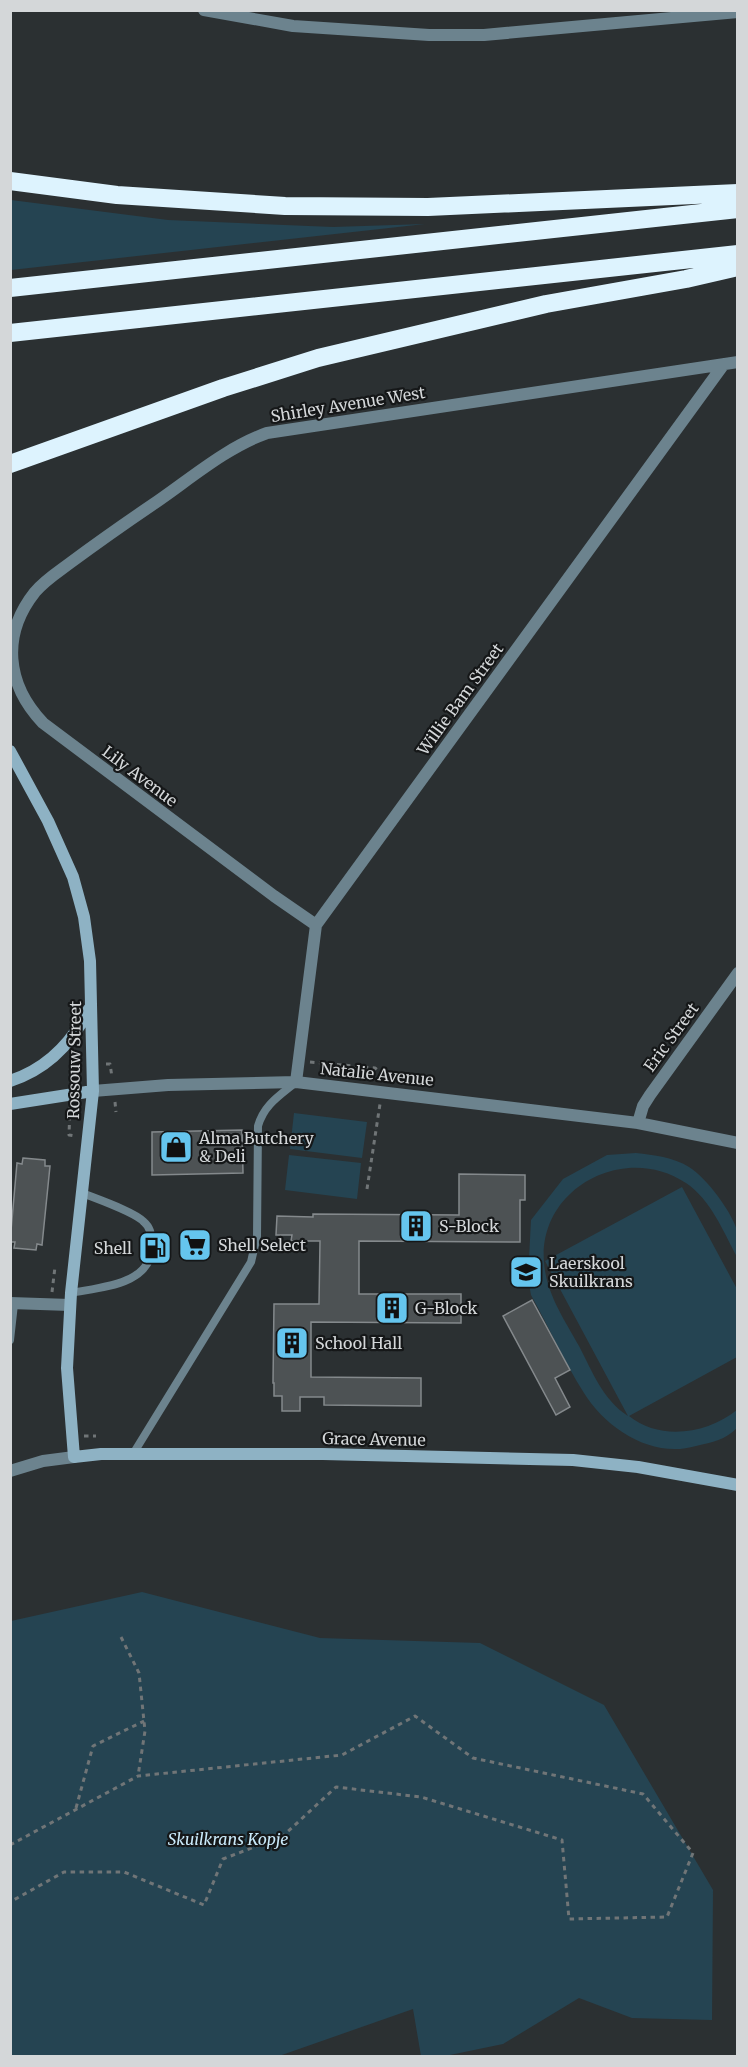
<svg xmlns="http://www.w3.org/2000/svg" width="748" height="2067" font-family="Merriweather,serif">
<style>
.green{fill:#254452}
.building{fill:#4d5254;stroke:#84898c;stroke-width:1.5}
.lines{fill:none;stroke-linecap:round;stroke-linejoin:round}
.path{stroke:#707577;stroke-width:3;stroke-dasharray:4.5 4.5;stroke-linecap:butt}
.lane{stroke:#6c838e;stroke-width:8}
.street{stroke:#6c838e;stroke-width:12}
.secondary{stroke:#8eb2c4;stroke-width:12}
.highway{stroke:#ddf3fe;stroke-width:18}
.labels{text-anchor:middle;dominant-baseline:central;stroke-width:4.5;stroke-linejoin:round;paint-order:stroke}
.street-label{font-size:16px;fill:#d4d7d9;stroke:#151718}
.poi-label{font-size:16px;fill:#d4d7d9;stroke:#151718;text-anchor:start}
.park-label{font-size:16px;font-style:italic;fill:#caeafa;stroke:#151718}
</style>
<rect width="100%" height="100%" fill="#2b3032"/>
<path class="green" d="M11,200l157,20 165,7 92,-3 -414,46z
M294,1113l73,9 -5,36 -72,-9z
M636,1153c18,2 37,4 53,14 17,10 45,47 49,67 1,7 0,16 -1,23 -14,-26 -26,-57 -51,-74 -61,-41 -148,5 -142,79 2,31 20,57 35,84 13,25 24,54 49,70l-83,-155 137,-74 55,102v68l-108,59c31,25 78,18 108,-6v18c-12,12 -24,14 -41,18 -43,13 -90,-17 -112,-53 -20,-31 -35,-66 -53,-98l-3,-17 3,-58 32,-41 44,-24z
M289,1155l72,8 -4,36 -72,-9z
M142,1592l178,46 160,5 124,62 109,185 -1,130 -80,-2 -53,-20 -76,46 -58,12h-24l-8,-47 -134,47h-268v-435z"/>
<path class="building" d="M242,1130l1,43 -91,2v-43z
M23,1158l22,2v6h5l-8,79 -5,-1 -1,6 -22,-2 1,-6h-5l7,-79 5,1z
M459,1174l66,1v25h-5v42l-161,-1v53h102v29l-150,-1v55l110,1v28l-97,-1v-8h-24v14h-18v-15h-8v-13h-1l1,-79h45l1,-63h-29l1,-6h-16l1,-19 36,1v-3l146,1z
M532,1300l38,70 -15,8 15,29 -14,8 -53,-99z"/>
<g class="lines">
<path class="path" d="M310,1062l65,6 7,6 1,6
M106,1064h4l2,13
M115,1102l1,10
M70,1107l-1,28 6,1
M367,1189l13,-85
M52,1292l3,-25
M84,1436h12
M121,1637l18,36 6,58 -7,45
M76,1808l17,-62 51,-25
M10,1845l128,-69 204,-21 73,-39 58,42 170,36 50,59 -26,64 -98,2 -7,-79 -141,-43 -85,-10 -53,49 -60,23 -19,46 -80,-33h-60l-54,30"/>
<path class="lane" d="M71,1293c30,-6 83,-8 81,-50 -1,-8 -1,-15 -8,-21 -9,-10 -47,-23 -62,-29
M10,1340l4,-36
M133,1454l118,-192 6,-26 1,-110c6,-21 21,-30 37,-43"/>
<path class="street" d="M204,10l89,16 136,9h55l254,-23
M316,925l-42,-29 -231,-173c-37,-39 -42,-88 -8,-131 10,-12 23,-20 35,-29 27,-20 54,-39 82,-58 37,-25 73,-57 115,-72l471,-71
M296,1082l20,-157 408,-561
M93,1091l75,-6 128,-3 342,41 100,20
M638,1123l5,-17 7,-11 88,-122
M10,1303l60,2
M10,1471l33,-10 31,-4"/>
<path class="secondary" d="M10,751l38,70 25,56 11,40 6,44 3,130 -22,202 -4,75 7,89 27,-3h222l250,6 65,7 100,18
M10,1081c37,-12 62,-38 79,-72
M10,1104l83,-13"/>
<path class="highway" d="M10,181l107,14 168,11 143,1 310,-14
M10,288l728,-79
M10,333l728,-79
M10,464l213,-76 95,-30 228,-54 140,-25 52,-12"/>
</g>
<defs>
<g id="shop-square" transform="scale(1.725)"><rect x="-9" y="-9" width="18" height="18" rx="4" fill="#65c5ee" stroke="#151718"/><path d="M-5-2.5h2.3a2.7 3.5 0 0 1 5.4 0H5L5.5 6h-11ZM-1.5-2.5h3a1.5 2.3 0 0 0-3 0Z" fill="#111"/></g>
<g id="building-square" transform="scale(1.725)"><rect x="-9" y="-9" width="18" height="18" rx="4" fill="#65c5ee" stroke="#151718"/><path d="M-4-6H4V6H1V3H-1V6H-4ZM-2.5-4.3h1.7v1.8h-1.7ZM.8-4.3h1.7v1.8H.8ZM-2.5-1h1.7V.8h-1.7ZM.8-1h1.7V.8H.8Z" fill="#111"/></g>
<g id="supermarket-square" transform="scale(1.725)"><rect x="-9" y="-9" width="18" height="18" rx="4" fill="#65c5ee" stroke="#151718"/><path d="M-6-5.5h2.5l.6 2H6L4.5 2H-2.5L-4.4-4H-6ZM-1.5 3.2a1.3 1.3 0 1 0 .1 0ZM3 3.2a1.3 1.3 0 1 0 .1 0Z" fill="#111"/></g>
<g id="fuel-square" transform="scale(1.725)"><rect x="-9" y="-9" width="18" height="18" rx="4" fill="#65c5ee" stroke="#151718"/><path d="M-5.5-6h7V0h2V4h1.3V-2.5L3-4.5l.8-.8L6-3V5H2.5V1h-1V6h-7ZM-4.2-4.7v3.2H.2V-4.7Z" fill="#111"/></g>
<g id="school-square" transform="scale(1.725)"><rect x="-9" y="-9" width="18" height="18" rx="4" fill="#65c5ee" stroke="#151718"/><path d="M0-5L7-2L0 1L-7-2ZM-4 1L0 2.5L4 1V4Q0 6-4 4Z" fill="#111"/></g>
</defs>
<g fill-rule="evenodd">
<use href="#shop-square" x="176" y="1147"/>
<use href="#building-square" x="416" y="1226"/>
<use href="#supermarket-square" x="195" y="1245"/>
<use href="#fuel-square" x="155" y="1248"/>
<use href="#school-square" x="526" y="1272"/>
<use href="#building-square" x="392" y="1308"/>
<use href="#building-square" x="292" y="1343"/>
</g>
<g class="labels">
<g class="street-label">
<text transform="translate(348 404) rotate(-9)">Shirley Avenue West</text>
<text transform="translate(460 699) rotate(-54)">Willie Bam Street</text>
<text transform="translate(140 776) rotate(37)">Lily Avenue</text>
<text transform="translate(671 1037) rotate(-54)">Eric Street</text>
<text transform="translate(74 1060) rotate(-89)">Rossouw Street</text>
<text transform="translate(377 1074) rotate(6)">Natalie Avenue</text>
<text transform="translate(374 1439) rotate(1)">Grace Avenue</text>
</g>
<g class="poi-label">
<text x="199" y="1138">Alma Butchery<tspan x="199" dy="18">&amp; Deli</tspan></text>
<text x="439" y="1226">S-Block</text>
<text x="218" y="1245">Shell Select</text>
<text x="132" y="1248" text-anchor="end">Shell</text>
<text x="549" y="1263">Laerskool<tspan x="549" dy="18">Skuilkrans</tspan></text>
<text x="415" y="1308">G-Block</text>
<text x="315" y="1343">School Hall</text>
</g>
<g class="park-label">
<text x="228" y="1839">Skuilkrans Kopje</text>
</g>
</g>
<rect width="748" height="2067" fill="none" stroke="#d4d7d9" stroke-width="24"/>
</svg>
